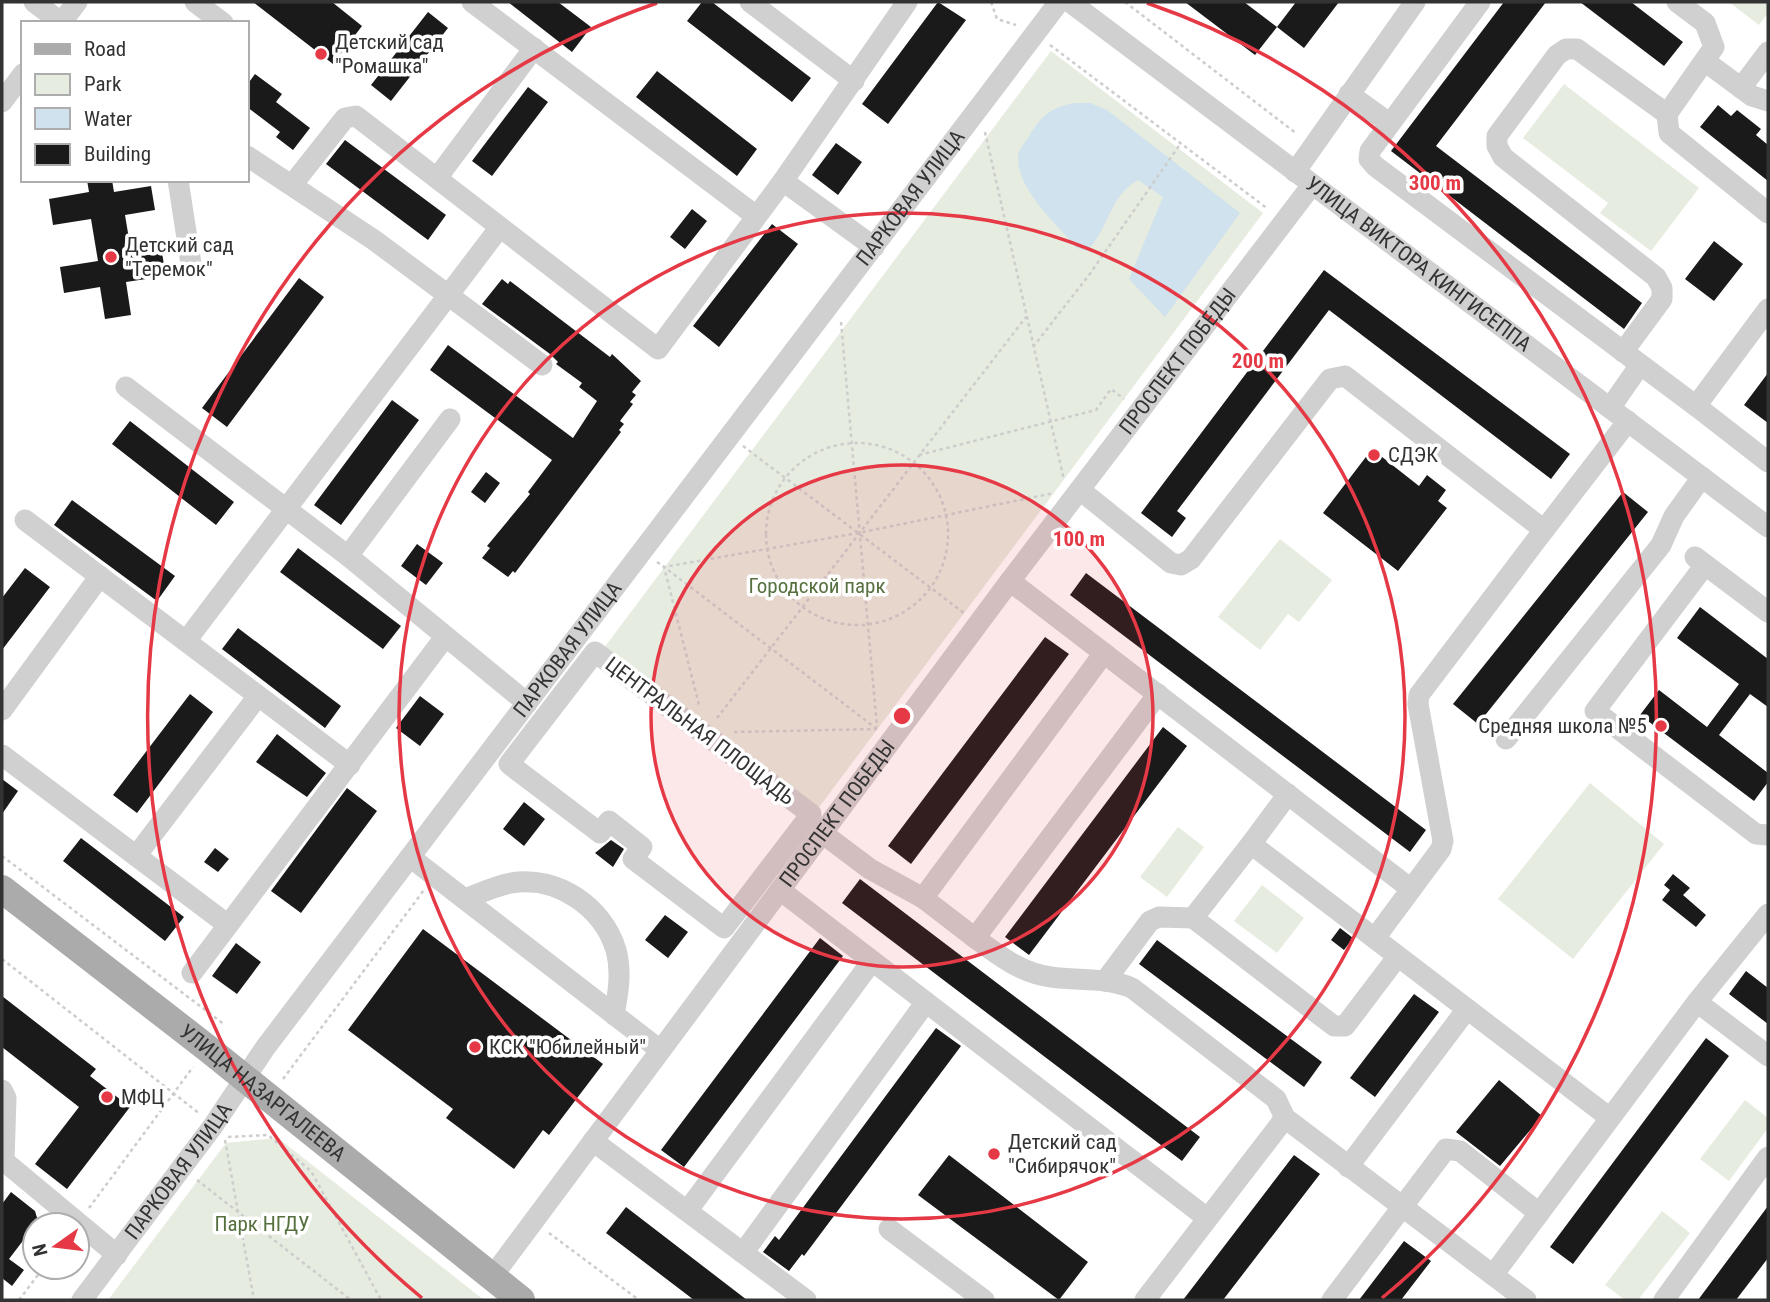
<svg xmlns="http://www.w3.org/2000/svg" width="1770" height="1302" font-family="'Roboto Condensed',sans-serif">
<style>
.green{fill:#e6ecdf}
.water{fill:#cfe2ee}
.building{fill:#1a1a1a}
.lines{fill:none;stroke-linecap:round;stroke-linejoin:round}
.path{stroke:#cdcdcd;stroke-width:2.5;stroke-dasharray:3.5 3.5;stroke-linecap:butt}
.minor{stroke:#d0d0d0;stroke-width:21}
.major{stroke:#ababab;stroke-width:28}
.ring{fill:none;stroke:#e63946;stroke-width:3.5}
.poi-dot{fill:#e63946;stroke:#fff;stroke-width:2.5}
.labels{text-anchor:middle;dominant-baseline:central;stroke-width:7;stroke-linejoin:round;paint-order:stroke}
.poi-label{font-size:21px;fill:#333;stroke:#fff;text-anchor:start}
.street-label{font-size:21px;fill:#333;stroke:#fff}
.park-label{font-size:21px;fill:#56703f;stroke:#fff}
.centre{fill:#e63946;stroke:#fff;stroke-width:3.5}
.ring-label{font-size:21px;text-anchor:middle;font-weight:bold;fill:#e63946;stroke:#fff;stroke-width:7;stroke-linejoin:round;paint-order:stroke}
</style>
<rect width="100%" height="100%" fill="#fff"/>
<path class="green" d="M1729,2h39v11l-9,12z
M1051,51l212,162 -449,601 -213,-162z
M1564,84l135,104 -48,63 -51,-38 8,-10 -85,-65z
M1280,539l52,41 -33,42 -11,-8 -28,36 -42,-33z
M1590,783l74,61 -91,115 -75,-60z
M1178,827l26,20 -37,50 -27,-20z
M1262,885l42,33 -27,35 -43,-32z
M1745,1100l23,18v10l-39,53 -29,-22z
M278,1138l206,162h-376l118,-157z
M1662,1211l28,22 -52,67h-13l-20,-15z"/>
<path class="water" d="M1074,103h16l17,7 133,103 -75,104 -36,-38 34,-82 -25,-17c-29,16 -29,49 -51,71l-10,-3c-19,-22 -66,-64 -58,-96 2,-6 9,-13 12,-19 11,-18 22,-26 43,-30z"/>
<path class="building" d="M253,2h79l30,24 -29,38z
M508,2h50l33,25 -19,25z
M702,2h10l99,76 -19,24 -105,-81z
M938,2l28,18 -78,104 -26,-20z
M1185,2h59l33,25 -22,28z
M1296,2h43l-35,46 -27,-21z
M1504,2h42l-110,144 206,157 -18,26 -233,-178z
M1580,2h51l52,40 -19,24z
M428,12l20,16 -57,73 -20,-16z
M657,71l100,78 -20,27 -101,-79z
M255,74l27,20 -6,8 34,26 -17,22 -17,-13 4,-5 -33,-25v-22z
M528,87l20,15 -56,74 -20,-15z
M1718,105l13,11 6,-6 24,19 -5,6 12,10v36l-68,-54z
M345,140l101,75 -18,25 -102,-76z
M836,143l26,19 -24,33 -26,-20z
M87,180h25l2,12 37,-6 4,24 -30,5 7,42 30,-4 4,23 -40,6 5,33 -26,4 -5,-32 -36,6 -4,-26 38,-6 -7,-42 -38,6 -4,-26 40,-7z
M692,209l15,12 -22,28 -15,-12z
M772,224l26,20 -79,103 -26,-21z
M1714,241l29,23 -29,37 -29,-22z
M1324,270l246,184 -19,25 -222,-169 -152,201 9,7 -14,19 -31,-24z
M299,278l25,19 -97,130 -25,-19z
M502,279l6,5 2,-3 100,76 2,-3 29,27 -9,11 4,3 -6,7 3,2 -13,17 4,3 -5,6 2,2 -106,141 -2,-2 -5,6 -26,-19 8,-10 -3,-2 43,-52 -2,-2 24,-32 -122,-90 18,-25 125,93 24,-37 -18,-14 3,-4 -26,-19 2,-2 -8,-8 -68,-50z
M1768,373v50l-24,-18z
M392,400l27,20 -78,105 -27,-20z
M130,421l104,81 -18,23 -104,-81z
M1372,449l47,37 8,-11 19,15 -8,11 9,7 -49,63 -75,-58z
M486,472l14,11 -15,20 -14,-11z
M1623,492l25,20 -170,212 -25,-20z
M72,500l103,76 -18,25 -103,-76z
M417,544l26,19 -17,22 -25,-19z
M298,548l103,78 -18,23 -103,-77z
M25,568l25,19 -48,63v-52z
M1086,573l340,257 -16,22 -340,-257z
M1700,607l68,52v48l-18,-13 -31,41 49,38v9l-14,19 -114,-86 19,-25 48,37 32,-43 -62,-46z
M238,628l103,78 -16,22 -103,-79z
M1045,637l24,17 -158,210 -23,-18z
M190,694l23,18 -76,101 -24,-18z
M420,696l24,18 -24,32 -24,-18z
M1163,727l24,19 -158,209 -24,-18z
M277,734l49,39 -19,24 -51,-35z
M2,779l16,12 -16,23z
M347,788l30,23 -76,102 -30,-22z
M524,802l21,17 -21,27 -21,-17z
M81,838l103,79 -19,24 -102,-80z
M611,840l13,9 -11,18 -18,-14z
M215,848l14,11 -11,13 -14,-10z
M1673,874l17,14 -7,7 23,20 -10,12 -34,-27 8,-10 -6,-5z
M860,879l340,258 -18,24 -340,-258z
M665,915l23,17 -20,26 -23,-18z
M1340,928l13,10 -9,12 -13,-10z
M423,929l180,135 -54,71 -6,-5 -29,39 -68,-51 7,-9 -105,-79z
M820,938l23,18 -159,211 -23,-17z
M1157,940l165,122 -18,25 -165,-123z
M236,943l25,19 -24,32 -25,-18z
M1746,971l22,17v36l-39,-30z
M1414,994l25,18 -64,85 -25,-19z
M2,996l94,73 -6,7 40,31 -63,82 -32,-25 44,-57 -77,-60z
M936,1028l25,18 -157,210 -2,-2 -13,17 -26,-19 12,-16 4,4z
M1706,1038l23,18 -156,208 -23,-17z
M1499,1080l43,36 -42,50 -44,-34z
M949,1155l139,107 -29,38 -141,-105z
M1294,1155l26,19 -97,126h-40z
M11,1192l24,19 3,10 -29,38 15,11 -12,16 -10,-8v-74z
M1768,1206v52l-32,42h-38z
M626,1207l121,93h-53l-88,-67z
M1404,1241l27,20 -30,39h-42z"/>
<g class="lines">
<path class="path" d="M991,2l6,17 19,6
M1125,2l172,132
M1050,45l218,164
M985,132l79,348
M841,322l36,405
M1033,347l56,-72 92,-132
M766 534a91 91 0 1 1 182 0a91 91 0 1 1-182 0Z
M743,446l221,167
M919,455l177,-45 15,-21 13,10
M657,562l7,5 35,138
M717,718l309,-401
M877,729l-213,-162 194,-34 196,-40
M734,732l143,-3
M2,856l223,169
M2,959l198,155
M283,1079l141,-189
M228,1137l40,-2 43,36 70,129
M225,1140l29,160
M197,1180l154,120
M89,1208l104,-141
M549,1233l90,67
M19,1300l25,-33"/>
<g class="minor">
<path d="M34,2l28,21"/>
<path d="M195,2l28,21"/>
<path d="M472,2l284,214"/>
<path d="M750,2l104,79"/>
<path id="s1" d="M1070,2l698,525"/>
<path d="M1480,2l-110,149 -1,8 6,7 321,240 72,-97"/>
<path d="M1677,2l28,21 9,24 -47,67 2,19 99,80"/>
<path d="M61,23l16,-21"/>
<path d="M1706,62l46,34 16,5"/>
<path d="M1741,88l27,-36"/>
<path d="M1349,94l40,29"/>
<path d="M2,102l21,-28"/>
<path d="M247,156l127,84 168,125"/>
<path d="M1295,172l120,-170"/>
<path d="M437,178l97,-130"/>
<path d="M178,180l13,84"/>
<path d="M783,181l91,66"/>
<path d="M292,185l53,-67 11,-2 302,233 125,-168 124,-179"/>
<path d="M1623,352l39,-53v-11l-6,-11 -153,-120 -6,-11v-10l60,-81 9,-6h11l90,65"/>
<path d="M126,387l222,169 179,147"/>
<path d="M1696,406l72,56"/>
<path d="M1610,408l30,-43"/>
<path d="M1080,490l91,73 10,2 10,-6 139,-180 15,-3 199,154 84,-109"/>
<path d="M25,520l325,245"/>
<path d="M348,556l102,-137"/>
<path d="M1695,557l73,55"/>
<path d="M1705,565l-110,146 161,123 12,1"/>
<path d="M1010,581l401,308"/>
<path d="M186,641l314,-414"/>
<path d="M595,652l216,162 -87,114 -91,-69 9,-12 -33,-26 -9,12 -91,-69z"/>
<path d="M1104,653l-181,245 52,40 183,-244"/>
<path d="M2,710l98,-134"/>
<path d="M1506,739l155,-194 13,-29 28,-39"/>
<path d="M2,755l226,170"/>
<path d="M822,833l48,36 53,29"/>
<path d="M1251,844l37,-50"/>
<path d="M136,856l122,-160"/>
<path d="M410,857l250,193"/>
<path d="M780,890l427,328"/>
<path d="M465,899c15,-6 30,-13 46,-16 46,-8 92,24 105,67 6,22 2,44 -2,65"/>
<path d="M975,938c24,17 45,35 76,39 27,4 56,0 81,11l144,111 9,19 241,182"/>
<path d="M1375,938l66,-89 2,-8 -25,-137 1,-9 125,-165"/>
<path d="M1398,956l-53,70h-11l-141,-108 58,-74 359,274"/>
<path d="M192,973l253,-336"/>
<path d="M1105,981l45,-60 9,-4 34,1"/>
<path d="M1697,1002l71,54"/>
<path d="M2,1090l4,8 -2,63 113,94"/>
<path d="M593,1141l213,159"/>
<path d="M1348,1167l119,-158"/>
<path d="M688,1210l184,-249"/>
<path d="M889,1229l95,71"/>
<path d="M743,1253l183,-251"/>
<path d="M1493,1275l204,-273 71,-88"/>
<path id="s2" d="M492,1277l518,-696 302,-396"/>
<path id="s3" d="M82,1300l131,-174 52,-78 794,-1046"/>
<path d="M1145,1300l140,-182"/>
<path d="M1332,1300l114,-151 14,2 79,62"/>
<path d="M1664,1300l104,-143"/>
</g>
<path class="major" id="s4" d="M2,889l205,159 314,252"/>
</g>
<circle cx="902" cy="716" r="251" fill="#e63946" fill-opacity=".12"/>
<g class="ring">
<circle cx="902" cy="716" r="251"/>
<circle cx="902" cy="716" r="503"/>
<path d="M422 1298A754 754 0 0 1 657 3M1147 3A754 754 0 0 1 1382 1298"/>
</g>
<g class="poi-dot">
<circle cx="321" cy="54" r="7"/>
<circle cx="111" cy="257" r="7"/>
<circle cx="1374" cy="455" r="7"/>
<circle cx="1661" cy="726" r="7"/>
<circle cx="475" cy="1047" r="7"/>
<circle cx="107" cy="1097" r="7"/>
<circle cx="994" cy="1154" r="7"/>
</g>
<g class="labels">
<g class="poi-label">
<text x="335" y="42">Детский сад<tspan x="335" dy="24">"Ромашка"</tspan></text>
<text x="125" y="245">Детский сад<tspan x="125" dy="24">"Теремок"</tspan></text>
<text x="1388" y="455">СДЭК</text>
<text x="1647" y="726" text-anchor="end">Средняя школа №5</text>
<text x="489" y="1047">КСК "Юбилейный"</text>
<text x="121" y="1097">МФЦ</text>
<text x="1008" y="1142">Детский сад<tspan x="1008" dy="24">"Сибирячок"</tspan></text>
</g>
<g class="street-label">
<text stroke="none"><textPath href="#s3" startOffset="1379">ПАРКОВАЯ УЛИЦА</textPath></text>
<text stroke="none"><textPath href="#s1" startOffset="436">УЛИЦА ВИКТОРА КИНГИСЕППА</textPath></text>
<text stroke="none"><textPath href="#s2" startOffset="1144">ПРОСПЕКТ ПОБЕДЫ</textPath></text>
<text stroke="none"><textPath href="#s3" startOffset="812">ПАРКОВАЯ УЛИЦА</textPath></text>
<text transform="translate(700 731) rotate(37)">ЦЕНТРАЛЬНАЯ ПЛОЩАДЬ</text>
<text stroke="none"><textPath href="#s2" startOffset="578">ПРОСПЕКТ ПОБЕДЫ</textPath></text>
<text stroke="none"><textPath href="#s4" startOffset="331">УЛИЦА НАЗАРГАЛЕЕВА</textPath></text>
<text stroke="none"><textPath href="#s3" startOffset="161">ПАРКОВАЯ УЛИЦА</textPath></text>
</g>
<g class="park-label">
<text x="817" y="586">Городской парк</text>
<text x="262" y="1224">Парк НГДУ</text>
</g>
</g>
<circle cx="902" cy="716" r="10" class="centre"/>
<g class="ring-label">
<text x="1435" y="190">300 m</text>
<text x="1258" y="368">200 m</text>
<text x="1079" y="546">100 m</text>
</g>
<rect width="1770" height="1302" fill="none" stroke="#333333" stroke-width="7"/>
<rect x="21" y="21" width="228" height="161" fill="#ffffff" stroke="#adadad" stroke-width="2"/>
<rect x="35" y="44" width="35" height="10" fill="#ababab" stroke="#adadad" stroke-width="2"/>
<text x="84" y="56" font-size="21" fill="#333333">Road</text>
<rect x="35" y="74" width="35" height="21" fill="#e6ecdf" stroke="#adadad" stroke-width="2"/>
<text x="84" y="91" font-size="21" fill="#333333">Park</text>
<rect x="35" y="108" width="35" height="21" fill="#cfe2ee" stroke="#adadad" stroke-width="2"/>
<text x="84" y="126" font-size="21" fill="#333333">Water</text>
<rect x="35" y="144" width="35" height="21" fill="#1a1a1a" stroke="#adadad" stroke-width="2"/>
<text x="84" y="161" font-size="21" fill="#333333">Building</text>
<g transform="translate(56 1246) rotate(256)"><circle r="33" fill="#ffffff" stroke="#adadad" stroke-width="2"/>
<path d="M0-5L12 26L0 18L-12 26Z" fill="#e63946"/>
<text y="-10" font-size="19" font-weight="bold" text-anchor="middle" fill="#333333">N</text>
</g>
</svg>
